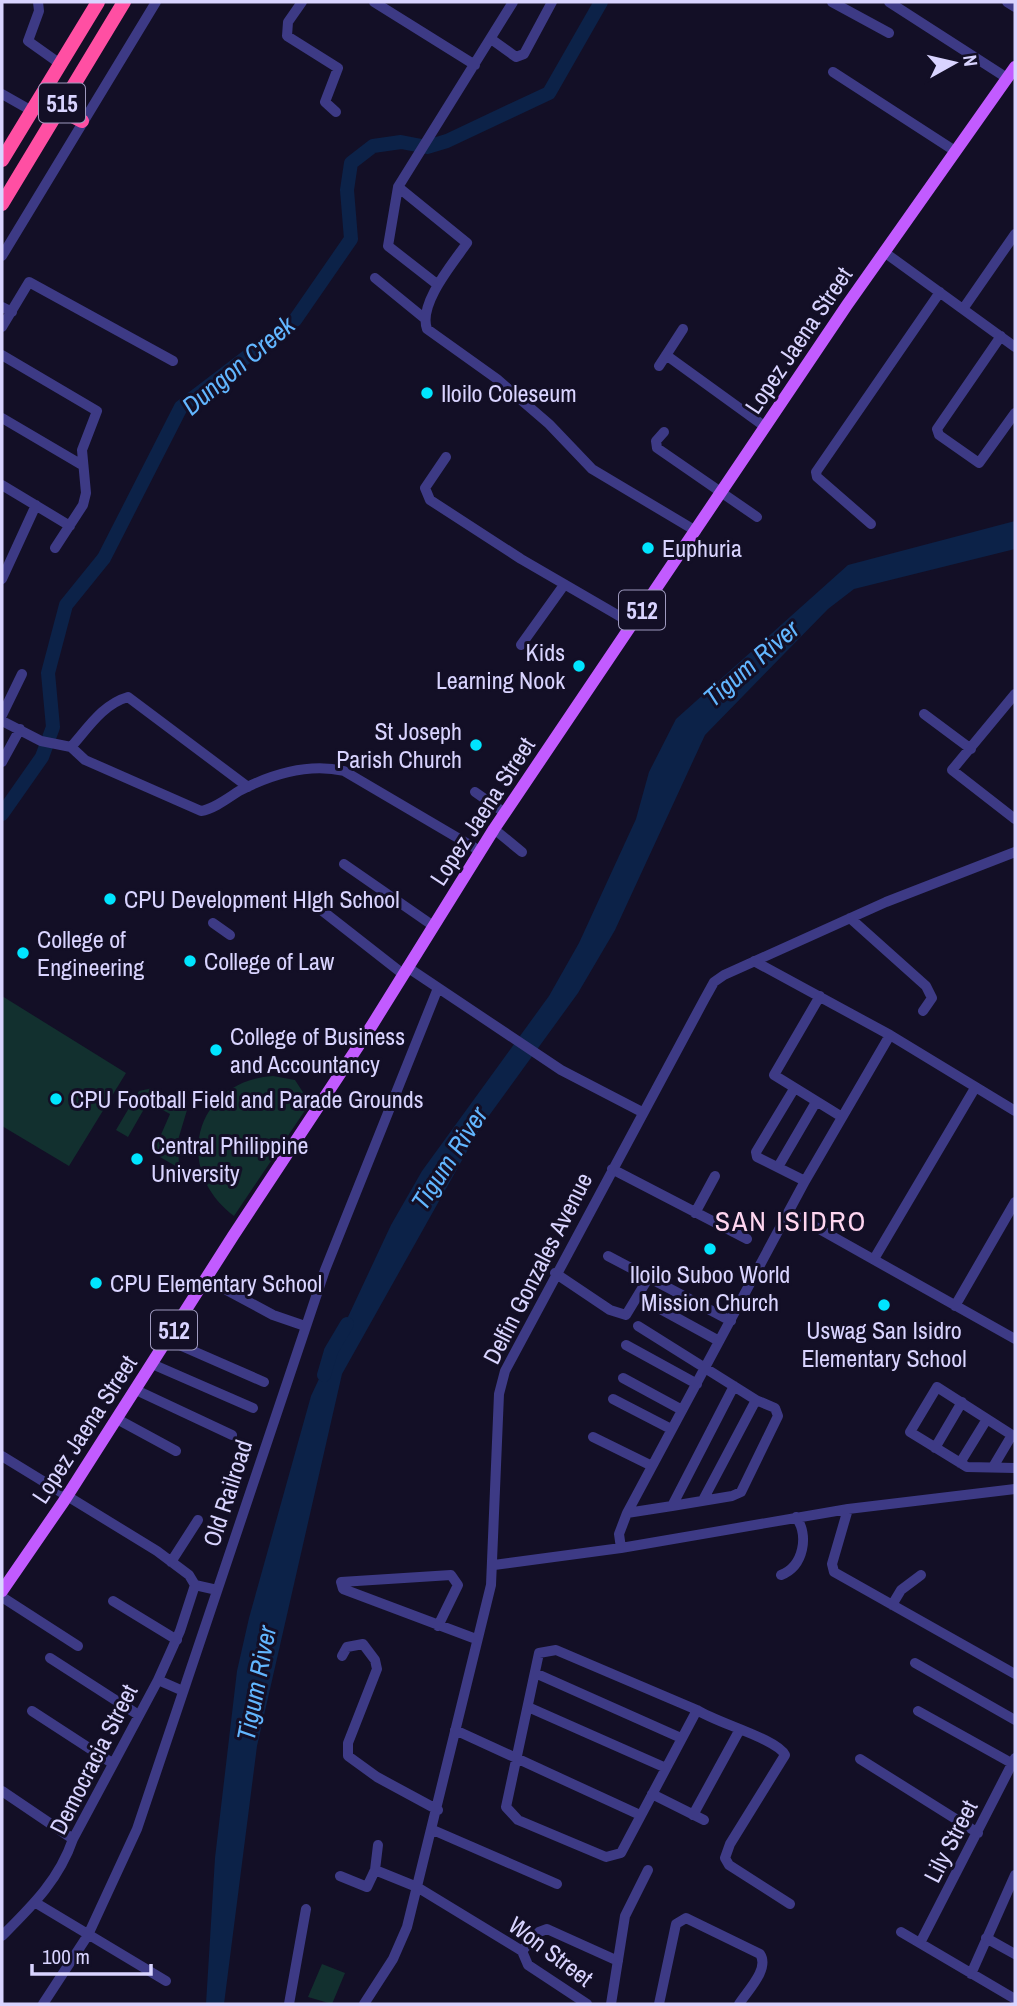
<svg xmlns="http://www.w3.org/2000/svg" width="1017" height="2006" font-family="'Archivo Narrow',sans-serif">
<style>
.green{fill:#12302f}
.water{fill:#0c2248}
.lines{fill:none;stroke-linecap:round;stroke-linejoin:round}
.river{stroke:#0c2248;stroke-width:14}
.minor{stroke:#3d3a85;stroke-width:10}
.major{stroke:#c25bff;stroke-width:12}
.highway{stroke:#ff4fa3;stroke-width:14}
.poi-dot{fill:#00e5ff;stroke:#130f26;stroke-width:2.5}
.labels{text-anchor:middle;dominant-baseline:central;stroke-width:6;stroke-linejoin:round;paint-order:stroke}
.shield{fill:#130f26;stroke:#9e99be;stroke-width:2}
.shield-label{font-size:23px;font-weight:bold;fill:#d9d4ff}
.street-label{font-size:24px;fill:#d9d4ff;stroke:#130f26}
.poi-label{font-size:24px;fill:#d9d4ff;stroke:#130f26;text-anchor:start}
.water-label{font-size:26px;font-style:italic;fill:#62b6ff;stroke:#130f26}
.quarter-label{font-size:28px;letter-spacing:2px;fill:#ffd6f0;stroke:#130f26}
</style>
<rect width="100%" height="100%" fill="#130f26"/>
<path class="green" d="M2,996l124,77 -57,93 -67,-40z
M273,1076l22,4 15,23 -76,113c-62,-46 -40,-135 39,-140z
M153,1088l34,22 -9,30 1,28 -26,-15 17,-39 -22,-12 -20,35 -12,-7 23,-39z
M322,1964l23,9 -13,31 -24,-7z"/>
<path class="water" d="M1015,521v28l-161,40 -26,20 -123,126 -90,195 -37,63 -98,135 -138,246 -85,372 -33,258h-18l9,-146 22,-187 12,-53 62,-222 80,-171 31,-54 127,-175 30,-53 57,-124 13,-47 27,-53 172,-154z"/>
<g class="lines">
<path class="river" d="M2,814l40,-57 11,-30 -5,-54 18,-68 38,-47 77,-151 114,-87 56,-81 -4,-49 4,-27 22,-17 28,-4 26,5 20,-6 102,-48 52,-91
M324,1375l7,-24 16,-27"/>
<path class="minor" d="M38,2l1,9 -11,30 31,22
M302,2l-14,20 -1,14 51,32 -13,34 11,10
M374,2l101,63
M832,2l57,31
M889,2l118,76
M1007,2l8,5
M491,39l25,18 8,-3 28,-52
M833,72l122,79
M2,94l30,17
M398,187l69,56c-14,20 -49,61 -40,86l70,50 52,45 43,45 104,62
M884,252l131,95
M2,256l154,-254
M375,278l49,40
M438,285l-50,-39 10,-59 115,-185
M2,307l10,5
M963,309l52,-75
M2,327l27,-45 144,79
M1001,336l-64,93 2,6 40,28 36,-50
M2,355l95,56 -15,39 4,43 -3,12 -28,43
M666,355l98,71
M659,366l24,-37
M2,418l80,47
M664,432l-8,9 1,7 100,69
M446,457l-21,31 5,12 91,59 112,65
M2,485l68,41
M871,524l-54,-47 -1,-5 124,-180
M2,579l34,-74
M521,645l43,-60
M1015,694l-63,76 63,49
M924,714l47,35
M2,715l20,-41
M2,721l39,20 30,6 14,13 116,51c13,-2 27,-13 38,-20 33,-17 70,-28 105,-20l136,80
M71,747c17,-19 32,-43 57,-50l120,90
M2,762l18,-33
M475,792l30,21
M494,829l28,23
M344,864l88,61
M320,909l83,65
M850,918l76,68 6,12 -9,13
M213,923l17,12
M754,961l136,74 125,76
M407,967l154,103 81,42
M820,996l-46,79 68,42
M794,1089l-38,63 1,5 48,24
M778,1167l38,-65
M612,1169l135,70
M789,1212l226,127
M695,1213l20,-37
M608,1256l123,65
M874,1259l101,-171
M555,1273l55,37 16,5 23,-38
M206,1279l67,36 32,11
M655,1306l64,35
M955,1306l60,-104
M638,1326l118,74 -53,100
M168,1340l96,42
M626,1345l71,39
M152,1364l101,44
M623,1378l59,32
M136,1390l96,45
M613,1399l58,30
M117,1419l59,32
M593,1437l59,29
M1015,1437l-78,-50 -27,45 57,35 48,1
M935,1448l27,-46
M2,1456l155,95 32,24 6,10
M960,1463l27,-44
M993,1467l19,-32
M672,1506l60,-10 9,-4 37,-76 -3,-8 -19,-8
M848,1509l-16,55 2,8 181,102
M627,1513l45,-7 62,-120
M621,1548l-2,-14 8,-21 178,-332 85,-146
M171,1562l27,-42
M494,1565l127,-17 227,-39 167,-20
M781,1575c23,-9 28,-40 15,-58
M195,1585l22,5
M2,1597l76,49
M113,1601l64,39
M892,1605l9,-15 20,-15
M438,1626l20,-41 -7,-10 -110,7 2,7 133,50
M342,1656l5,-9 16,-3 12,16 2,9 -29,74v13l29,21 61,33
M50,1658l87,56
M915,1663l100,57
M535,1673l146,65
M158,1680l25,11
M528,1707l138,61
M697,1710l-141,-60 -17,3 -33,154 12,13 88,37 15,-4 76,-143c20,13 80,29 88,45l-55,89 -5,14 4,7 61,39
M32,1711l80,52
M918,1711l97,54
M455,1730l185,85
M860,1759l118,74
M2,1791l71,48
M652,1794l52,26
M693,1815l46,-84
M433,1830l124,54
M375,1870l3,-25
M340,1876l27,11 8,-17 42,17 105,64 6,14 59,39
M36,1903l130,78
M901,1932l114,67
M2,1936c30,-30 57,-56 71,-97l85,-159 22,-49 15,-46
M986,1938l29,16
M920,1943l95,-185
M522,1951l17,-19 8,-3 71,32
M971,1974l44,-99
M43,2004l45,-69 49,-106 188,-559 113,-282
M289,2004l17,-95
M364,2004l29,-45 14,-32 84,-342 8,-191 6,-23 199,-371 10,-18 10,-7 162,-73 129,-50
M611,2004l14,-88 23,-46
M659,2004l17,-80 10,-6 74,36c10,15 -13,37 -21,50"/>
<path class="major" d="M2,1591l62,-90 169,-265 136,-206 125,-201 353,-524 168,-238"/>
<path class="highway" d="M59,109l23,12
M2,160l96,-158
M2,204l122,-202"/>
</g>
<g class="poi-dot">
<circle cx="427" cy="393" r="7"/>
<circle cx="648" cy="548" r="7"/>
<circle cx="579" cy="666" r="7"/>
<circle cx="476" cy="745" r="7"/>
<circle cx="110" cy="899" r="7"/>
<circle cx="23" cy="953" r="7"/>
<circle cx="190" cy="961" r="7"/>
<circle cx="216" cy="1050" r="7"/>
<circle cx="56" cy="1099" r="7"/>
<circle cx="137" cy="1159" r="7"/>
<circle cx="710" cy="1249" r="7"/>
<circle cx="96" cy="1283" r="7"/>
<circle cx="884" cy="1305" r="7"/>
</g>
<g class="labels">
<g class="shield">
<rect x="39" y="83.5" width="46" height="39" rx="5"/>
<rect x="619" y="590.5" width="46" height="39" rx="5"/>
<rect x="151" y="1310.5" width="46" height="39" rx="5"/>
</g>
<g class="shield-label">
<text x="62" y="103">515</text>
<text x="642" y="610">512</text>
<text x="174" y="1330">512</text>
</g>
<g class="street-label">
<text transform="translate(798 340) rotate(-56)">Lopez Jaena Street</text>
<text transform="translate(482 811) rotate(-57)">Lopez Jaena Street</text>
<text transform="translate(537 1268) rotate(-63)">Delfin Gonzales Avenue</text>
<text transform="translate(84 1429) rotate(-57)">Lopez Jaena Street</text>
<text transform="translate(227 1493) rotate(-72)">Old Railroad</text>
<text transform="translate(93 1759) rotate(-63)">Democracia Street</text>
<text transform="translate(950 1841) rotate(-63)">Lily Street</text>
<text transform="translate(551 1951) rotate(37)">Won Street</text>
</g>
<g class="poi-label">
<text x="441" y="393">Iloilo Coleseum</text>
<text x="662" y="548">Euphuria</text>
<text x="565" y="652" text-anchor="end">Kids<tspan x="565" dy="28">Learning Nook</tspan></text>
<text x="462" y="731" text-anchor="end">St Joseph<tspan x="462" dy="28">Parish Church</tspan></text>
<text x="124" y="899">CPU Development HIgh School</text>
<text x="37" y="939">College of<tspan x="37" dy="28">Engineering</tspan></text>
<text x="204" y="961">College of Law</text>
<text x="230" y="1036">College of Business<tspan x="230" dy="28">and Accountancy</tspan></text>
<text x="70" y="1099">CPU Football Field and Parade Grounds</text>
<text x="151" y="1145">Central Philippine<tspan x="151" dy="28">University</tspan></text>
<text x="710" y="1274" text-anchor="middle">Iloilo Suboo World<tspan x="710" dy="28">Mission Church</tspan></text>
<text x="110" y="1283">CPU Elementary School</text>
<text x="884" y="1330" text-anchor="middle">Uswag San Isidro<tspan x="884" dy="28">Elementary School</tspan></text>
</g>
<g class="water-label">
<text transform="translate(238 365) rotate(-40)">Dungon Creek</text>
<text transform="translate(751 663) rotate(-41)">Tigum River</text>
<text transform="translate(449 1158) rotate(-57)">Tigum River</text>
<text transform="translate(256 1683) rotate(-79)">Tigum River</text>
</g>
<g class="quarter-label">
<text x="791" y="1221">SAN ISIDRO</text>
</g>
</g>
<rect width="1017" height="2006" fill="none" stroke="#d9d4ff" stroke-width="7"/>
<g transform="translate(954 63) rotate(82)" stroke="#130f26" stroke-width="5" paint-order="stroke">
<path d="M0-5L12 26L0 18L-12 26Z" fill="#d9d4ff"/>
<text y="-10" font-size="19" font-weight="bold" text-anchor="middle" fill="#d9d4ff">N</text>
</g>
<path d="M32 1964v10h119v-10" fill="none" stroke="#d9d4ff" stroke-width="3.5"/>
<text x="42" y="1964" font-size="21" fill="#d9d4ff" stroke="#130f26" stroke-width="5" paint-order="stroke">100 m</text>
</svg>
